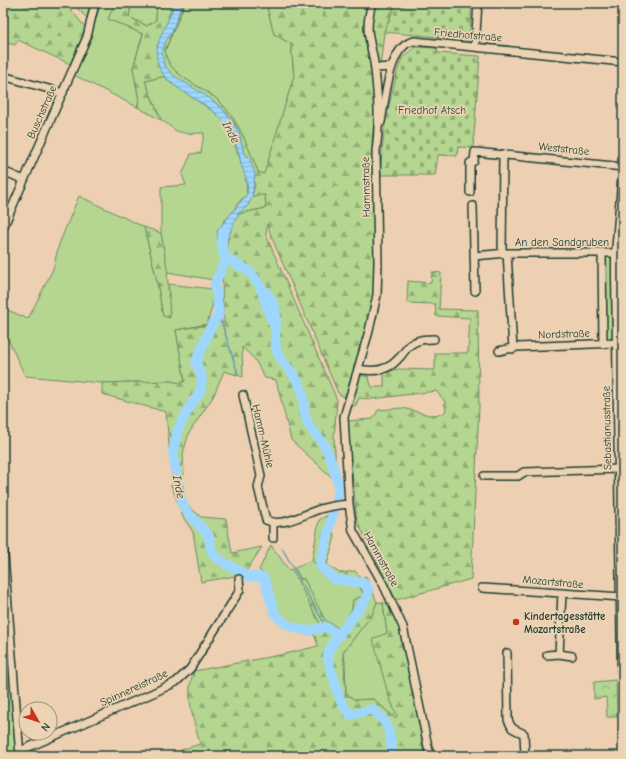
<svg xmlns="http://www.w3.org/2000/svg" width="626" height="759" font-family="'Comic Neue',sans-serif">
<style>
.green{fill:#b4d690;stroke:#6a8a62}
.forest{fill:url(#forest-firs);stroke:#6a8a62}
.cemetery{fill:url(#cemetery-stones);stroke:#6a8a62}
.park{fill:url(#park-crowns);stroke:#6a8a62}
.water{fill:url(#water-rules);stroke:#6c99ad}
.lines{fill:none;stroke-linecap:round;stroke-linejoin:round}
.stream{stroke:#6c99ad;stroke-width:1.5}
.river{stroke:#9fd6fe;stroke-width:10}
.minor-casing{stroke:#1f3d34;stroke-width:10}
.secondary-casing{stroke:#1f3d34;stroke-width:13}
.minor{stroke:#ebd3b3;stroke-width:7}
.secondary{stroke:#ebd3b3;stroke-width:10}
.poi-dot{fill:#c8321e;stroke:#ebd3b3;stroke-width:1.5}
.labels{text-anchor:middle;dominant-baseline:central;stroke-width:3.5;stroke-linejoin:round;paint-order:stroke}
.street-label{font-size:11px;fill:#1f3d34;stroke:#ebd3b3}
.park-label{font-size:11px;fill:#2e4c3d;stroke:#ebd3b3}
.poi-label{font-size:11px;font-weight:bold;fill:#1f3d34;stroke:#ebd3b3;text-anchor:start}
.water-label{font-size:12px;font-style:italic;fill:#25453e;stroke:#ebd3b3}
</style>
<defs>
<pattern id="forest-firs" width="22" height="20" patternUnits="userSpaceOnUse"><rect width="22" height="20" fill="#b4d690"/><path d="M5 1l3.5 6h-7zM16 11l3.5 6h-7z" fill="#92af76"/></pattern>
<pattern id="cemetery-stones" width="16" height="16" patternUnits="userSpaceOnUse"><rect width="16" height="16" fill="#b4d690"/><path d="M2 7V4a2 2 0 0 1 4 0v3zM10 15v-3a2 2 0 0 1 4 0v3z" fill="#92af76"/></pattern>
<pattern id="park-crowns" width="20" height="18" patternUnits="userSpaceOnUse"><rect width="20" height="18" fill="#b4d690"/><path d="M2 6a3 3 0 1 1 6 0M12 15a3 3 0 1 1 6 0" fill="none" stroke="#92af76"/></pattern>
<pattern id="water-rules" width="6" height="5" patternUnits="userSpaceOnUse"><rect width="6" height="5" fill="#9fd6fe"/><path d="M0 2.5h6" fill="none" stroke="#88b9da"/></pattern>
</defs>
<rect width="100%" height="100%" fill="#edd0b1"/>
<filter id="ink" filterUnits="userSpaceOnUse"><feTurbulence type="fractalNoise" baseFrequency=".025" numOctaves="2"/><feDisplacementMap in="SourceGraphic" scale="8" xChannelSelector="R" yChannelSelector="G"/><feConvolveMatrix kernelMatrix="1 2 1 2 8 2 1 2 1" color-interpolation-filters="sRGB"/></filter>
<g filter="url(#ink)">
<path class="green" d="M101,3h14l-6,16 34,15 -10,34 6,32 -2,7 -63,-32 14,-33z
M131,3h26l-1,17 -9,6 -18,-9z
M185,3h81l8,31 17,10 3,32 -30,99 -6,-3c-10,-25 -19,-51 -38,-70 -17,-17 -53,-25 -55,-51z
M165,76l3,5 46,31 12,12 19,47 2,23 -10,10 -5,10 -8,7 -7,17 5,17v6l-6,10 -2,9 -47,-8 -6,-39v-46l25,-2 -4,-10 9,-21 10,-1 3,-20c-10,0 -20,2 -29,-3 -5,-3 -8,-7 -14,-10l-16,-39z
M265,195l1,13 -28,6 10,-9 4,-9z
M79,196l65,31 12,49 7,40 6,-20 -1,-12 45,5 -1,18 -5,17 -31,6 9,51 -5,2 -10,-2 -68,2 -77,-7 -22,-48v-20l25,11 25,-50 6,-25z
M271,545l18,25 3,-1 28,55 -9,3 -1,2c-54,-8 -26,-39 -51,-59z
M312,560c18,21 22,21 48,27l4,8 -11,5 -1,9 -12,21 -15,-9 -21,-42h-3l-6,-11z
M3,601l13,155h-13z
M377,602l6,1 4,30 1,61 9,22 -2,2 -22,-19 -18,1 -9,-7 -1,-32 -2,-9 29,-37z"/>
<path class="forest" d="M3,3h62l21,25 -16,36 -52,-24 -3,5 -12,-3z
M72,3h22l-4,18z
M115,3h16l-2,14 18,9 9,-6 1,-17h17l-16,45v16l7,12 -20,5 16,39 -24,-13 2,-7 -6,-32 10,-34 -35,-15z
M182,3h3l-20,47c2,27 38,35 55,52 19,19 28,45 38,70l6,2 30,-98 -3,-32 -17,-10 -8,-31h130l-12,29 -12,108 4,131 -4,37 -25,91 -9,-6 -66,-155 -5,-14 -1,11 71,165 -3,38 3,44 -46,-42 -15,-60 -11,-2 -10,-18 -13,-13 1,30 -19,-6 -11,26 -24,36 -6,20 1,22 -12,3 -6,-66 -64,-18v-11l68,-2 10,2 5,-2 -9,-51 48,-8c-3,-39 -4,-73 14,-108l28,-6 -1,-13 -13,1 3,-10 -6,-29c-9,-5 -6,-16 -10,-24 -3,-9 -11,-19 -17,-25 -15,-14 -55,-28 -60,-48 -4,-18 18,-39 20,-57z
M144,227l17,6 6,35 3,50 -7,-2 -7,-40z
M432,272l9,1 -2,36 39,1 1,96 -8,173 -75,21 -39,-79 -10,-100 26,-2 5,-9 25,-2 26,7 14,-1 3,-4 -2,-10 -8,-9 -64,8 -13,-1 -3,7 -8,4 10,-33h10l4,11h12v-14l14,-4 37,1v-17h33l2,-35 -34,-2 -1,-12 -28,-1 1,-22 23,2z
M171,485h12l3,19 15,13 25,2 6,34 30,-6 -21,32 -5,-3 -35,6 -8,-50 -10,-15z
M337,510l-4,22 2,5 -8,27 12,9 16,-2 6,7 5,-2 11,26 -5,13 -29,37 3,41 9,7 18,-1 22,19 2,-2 -9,-22 -15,-55 14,-6 -4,-30 7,1c21,47 26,101 34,152h-240l-3,-6 19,-6c-6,-23 -16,-50 -6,-73l91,-17 33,-8 -3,-10 -5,-3 1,-6 9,-3 -23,-45h7l21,41 15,9 12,-20 1,-9 11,-5 -4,-8c-26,-7 -30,-6 -48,-27l7,-40z"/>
<path class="cemetery" d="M396,3h76l-3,37 -85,-8z
M415,47l22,1 1,5 42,3 -7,92 -15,-1 -1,9 -19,-1 -3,20h-55l5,-53 12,-50 5,-14z"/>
<path class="park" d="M608,255l5,6 2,77 -9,1 -2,-83z
M616,680l1,37h-10l-1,-20 -12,2v-17z"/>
<path class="water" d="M174,3h8v2l-10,26 -7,12 -3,10 2,12 9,10 35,22 15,12 16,23 5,22 6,5 5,15 -3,24 -4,7 -10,9 -12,28 -7,2 -2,-13 30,-37c3,-13 -5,-23 -7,-35 -3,-17 -12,-36 -26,-47 -16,-14 -54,-28 -57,-52 -3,-20 13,-38 17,-57z"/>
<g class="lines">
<path class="stream" d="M219,314l19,60
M282,548l44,79"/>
<path class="river" d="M224,231c-2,6 -3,14 -1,21 3,10 20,14 27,20 15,15 15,39 26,57 -6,33 16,34 25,59 4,11 1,22 6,33 3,9 11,15 16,22 8,14 13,31 16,46l-19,77 14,13 30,4 5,7c-4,19 -43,52 -41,68 1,7 4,14 6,21 5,17 5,23 17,36l21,-6c18,14 19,25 20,47
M227,257l-12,26 4,31 -8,12 -15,36 6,16 -2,14 -11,16 -11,21 -5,24 6,38 5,17 25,28 1,10 5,11 32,19 17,2 11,36 11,10 9,4 13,3 18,-4 14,8
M262,288c13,14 15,21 14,41"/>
<g class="minor-casing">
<path id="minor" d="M372,3c-9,32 0,38 3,67 3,26 5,54 1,81l2,111 -1,33 -8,36 -25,86 5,87 4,27 30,53 20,43 27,129
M475,47l3,-44
M375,68l17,-1
M3,76l60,17
M381,122c4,-20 7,-64 24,-77 2,-2 6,-3 9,-4l209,21
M3,171l21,9
M470,192v-29l4,-2 1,-9 148,15
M473,206l2,85
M3,228l84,-191 8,-34
M602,252l1,92
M502,253l1,-99
M507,253l6,96
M474,256l33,-3h110
M499,351l18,-4 100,-4
M358,369c14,3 30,2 40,-10 5,-4 7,-10 12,-14 8,-6 16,-6 24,-6
M243,395l18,81 -3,11 8,33c16,8 38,-6 54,-11 9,-3 19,-4 29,-5
M484,476h34l6,-4 95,-3
M273,524v14
M3,543l17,213
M482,588l140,9
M562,593l-3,61 13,2
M507,653l1,67 4,8 12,6 1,22
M547,655l12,-1
M20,751l133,-58 23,-11 14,-13 50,-79 -1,-11"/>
</g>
<g class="secondary-casing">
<path id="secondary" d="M623,183l-6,70v24l6,395"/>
</g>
<use href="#minor" class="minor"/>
<use href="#secondary" class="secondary"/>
</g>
</g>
<circle class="poi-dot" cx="516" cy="622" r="4"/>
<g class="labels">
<g class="street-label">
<text transform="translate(468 35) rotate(5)">Friedhofstraße</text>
<text transform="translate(42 112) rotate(-66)">Buschstraße</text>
<text transform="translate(564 149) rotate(6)">Weststraße</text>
<text transform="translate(366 187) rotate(-91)">Hammstraße</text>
<text x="562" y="242">An den Sandgruben</text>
<text transform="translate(564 334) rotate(-2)">Nordstraße</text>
<text transform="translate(607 428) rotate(-91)">Sebastianusstraße</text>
<text transform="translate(263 436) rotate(77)">Hamm-Mühle</text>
<text transform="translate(381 559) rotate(61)">Hammstraße</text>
<text transform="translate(553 582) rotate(5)">Mozartstraße</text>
<text transform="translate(134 688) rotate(-25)">Spinnereistraße</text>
</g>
<g class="park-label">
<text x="432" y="110">Friedhof Atsch</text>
</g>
<g class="poi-label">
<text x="524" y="616">Kindertagesstätte<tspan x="524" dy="13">Mozartstraße</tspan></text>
</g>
<g class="water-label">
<text transform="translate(231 132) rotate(62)">Inde</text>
<text transform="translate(179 487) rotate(79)">Inde</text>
</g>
</g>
<rect width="626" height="759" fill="none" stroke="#ebd3b3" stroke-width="16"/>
<rect x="8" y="8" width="610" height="743" fill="none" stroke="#1f3d34" stroke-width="1.5" filter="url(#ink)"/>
<g transform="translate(38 721) rotate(129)"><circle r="19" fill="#ebd3b3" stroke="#999780"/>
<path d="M0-3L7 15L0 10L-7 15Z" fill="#c8321e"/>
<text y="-6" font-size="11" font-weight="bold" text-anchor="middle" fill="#1f3d34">N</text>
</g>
</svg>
